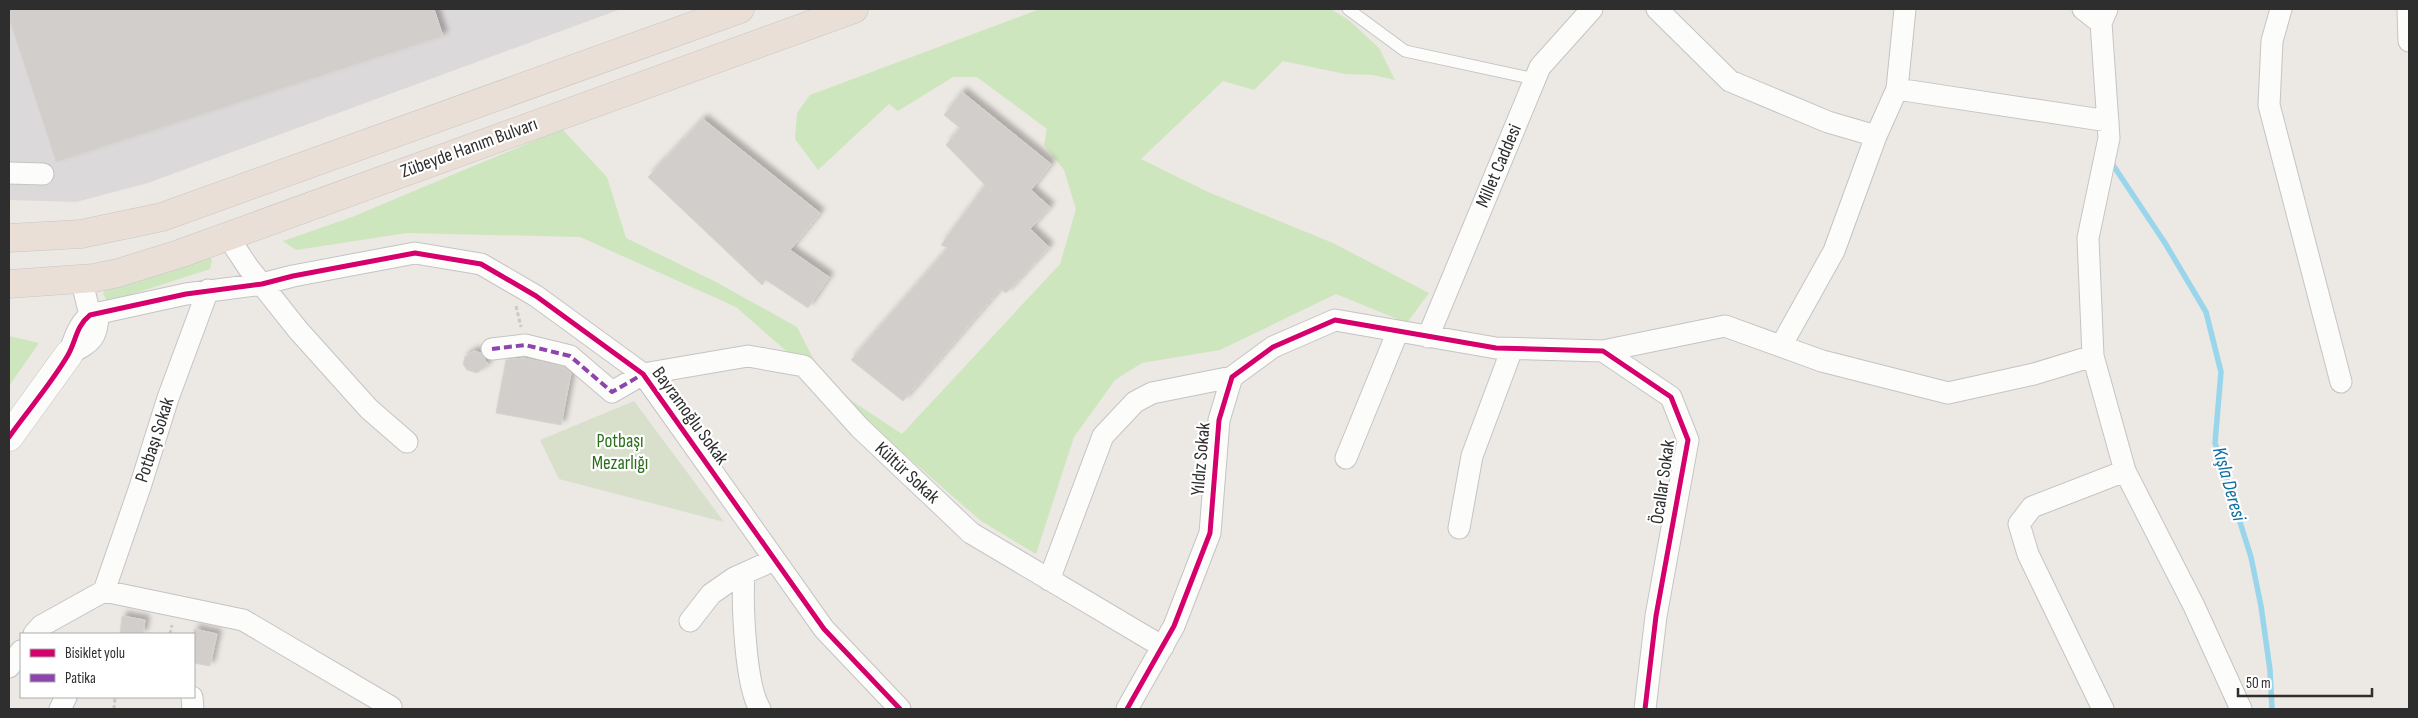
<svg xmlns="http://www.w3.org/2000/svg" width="2418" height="718" font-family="'Sofia Sans Condensed',sans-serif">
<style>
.industrial{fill:#dcd9db}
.green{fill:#cee6be}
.cemetery{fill:#d8e0cc}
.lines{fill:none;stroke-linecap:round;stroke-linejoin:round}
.stream{stroke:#99d6ec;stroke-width:5.5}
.building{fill:#d1cecb;stroke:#d7d4d0;filter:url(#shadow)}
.lane-casing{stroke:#c5c4c5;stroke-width:13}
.street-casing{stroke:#c5c4c5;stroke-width:23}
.secondary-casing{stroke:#c5c4c5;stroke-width:29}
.highway-casing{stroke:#c6c5c4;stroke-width:29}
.path{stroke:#c9c9c8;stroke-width:3;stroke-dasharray:4 2.5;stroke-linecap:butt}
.lane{stroke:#fcfcfb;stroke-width:11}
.street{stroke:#fcfcfb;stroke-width:21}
.secondary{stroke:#fcfcfb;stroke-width:28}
.highway{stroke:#eadfd6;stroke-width:28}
.quiet{stroke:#8e44ad;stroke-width:4;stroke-dasharray:8 4;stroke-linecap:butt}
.cycleway-casing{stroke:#fff;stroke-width:8}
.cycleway{stroke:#d6006c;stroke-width:5}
.labels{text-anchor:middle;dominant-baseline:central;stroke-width:4.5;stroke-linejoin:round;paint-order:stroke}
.street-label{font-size:19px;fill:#2e2e2e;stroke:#fff}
.park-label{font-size:19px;fill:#2c6e1b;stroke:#fff}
.water-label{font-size:20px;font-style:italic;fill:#0d6fa3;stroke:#fff}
</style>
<defs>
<filter id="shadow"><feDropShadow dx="4.5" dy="-4.5" stdDeviation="2.5" flood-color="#0004"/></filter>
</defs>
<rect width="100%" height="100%" fill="#ece8e4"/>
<path class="industrial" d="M9,9h612l-473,174 -72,19 -67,-2z"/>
<path class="green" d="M1040,9h291l19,12 29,27 16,32 -22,-5 -28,-1 -62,-13 -29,29 -31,-9 -82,78 67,33 125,51 96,50 -22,30 -71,-29 -116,56 -78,13 -27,17 -41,57 -38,117 -55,-33 -245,-214 -156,-70 -173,-4 -111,17 -13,-9 69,-24 210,-88 45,48 19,61 90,44 81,45 18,35 34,37 53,35 158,-170 16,-55 -12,-39 -20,-25 3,-16 -70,-52h-24l-55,34 -9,-7 -71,66 -23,-31 2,-26 13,-18z
M208,254l4,6 -2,9 -102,33 -5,-8 3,-8z
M9,336l30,7 -30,43z"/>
<path class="cemetery" d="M634,401l90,121 -165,-43 -19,-39z"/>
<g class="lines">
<path class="stream" d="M2113,165l52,78 41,69 15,60 -6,71 36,114 10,49 9,64 2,39"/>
</g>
<path class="building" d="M9,9h425l9,27 -387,126 -47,-144z
M962,92l89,72 -20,26 19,17 -20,22 19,18 -43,46 -6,-4 -97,112 -52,-41 97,-112 -7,-3 44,-60 -39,-40 14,-17 -16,-13z
M703,119l117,94 -30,37 39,27 -21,31 -42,-28 -4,5 -114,-108z
M474,351l7,2 7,12 -11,8 -10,-3 -4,-6 2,-7z
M524,358l40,9 7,6 -10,52 -65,-12 10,-53z
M122,616l23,4 -2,14h-23z
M194,629l23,5 -7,32 -16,-3z"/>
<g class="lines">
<g class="lane-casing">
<path id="lane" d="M1348,9l57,42 130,28"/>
</g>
<g class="street-casing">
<path id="street" d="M1657,9l73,72 98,41 48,14
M2083,9l18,14
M2281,9l-9,32 -3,64 72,277
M2408,9l1,32
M1897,89l211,32
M9,173l34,1
M228,237l20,30 50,63 71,79 38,33
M81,278l9,37
M1428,337l112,-270 52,-58
M1781,346l53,-95 42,-115 21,-47 8,-80
M492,349l33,-4 45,11 42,36 31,-18 105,-18 56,10 56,62 111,105 192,114
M1603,351l122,-25 97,35 126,32 86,-19 59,-18 32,115 69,135 47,103
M69,354c5,-15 9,-29 21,-39l96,-21 76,-10 31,-8 122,-23 66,11 55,32 107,78 181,255 76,80
M69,354c22,-12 29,-15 29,-41
M2093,356l-5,-118 21,-100 -8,-115 6,-14
M1346,458l52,-127
M1459,528l13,-72 40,-107
M744,574c-2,29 1,111 16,135
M1049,580l54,-144 32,-34 17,-9 80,-16
M104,591l36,-104 28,-89 40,-108
M690,621l21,-27 23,-16 40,-18
M34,634l7,-8 63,-35 139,29 148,87
M9,667l12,-16
M192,697l1,12
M60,709l6,-12
M1127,709l47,-83 36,-93 9,-113 13,-43 41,-30 62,-27 161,28 107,3 68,46 17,43 -32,176 -11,93
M2103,709l-75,-155 -9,-30 13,-17 93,-36"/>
</g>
<g class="secondary-casing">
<path id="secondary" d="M9,437l60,-83"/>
</g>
<g class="highway-casing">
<path id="highway" d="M9,238l72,-4 81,-17 578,-208
M9,284l85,-6 24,-5 61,-19 675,-245"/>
</g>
<path class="path" d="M516,306l5,21
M170,634l2,-9
M114,709l1,-12"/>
<use href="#lane" class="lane"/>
<use href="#street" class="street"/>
<use href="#secondary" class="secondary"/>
<use href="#highway" class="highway"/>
<path class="quiet" d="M492,349l33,-4 45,11 42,36 31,-18"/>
<g class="cycleway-casing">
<path id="cycleway" d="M9,437c19,-27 42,-53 59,-82 8,-14 8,-29 22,-40l96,-21 76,-10 31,-8 122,-23 66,11 55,32 107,78 181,255 76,80
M1127,709l47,-83 36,-93 9,-113 13,-43 41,-30 62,-27 161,28 107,3 68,46 17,43 -32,176 -11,93"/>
</g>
<use href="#cycleway" class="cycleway"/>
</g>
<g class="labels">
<g class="street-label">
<text transform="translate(469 148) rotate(-20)">Zübeyde Hanım Bulvarı</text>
<text transform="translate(1499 166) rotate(-67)">Millet Caddesi</text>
<text transform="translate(690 416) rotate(54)">Bayramoğlu Sokak</text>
<text transform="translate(155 440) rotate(-72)">Potbaşı Sokak</text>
<text transform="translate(1201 459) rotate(-85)">Yıldız Sokak</text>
<text transform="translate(907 473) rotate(43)">Kültür Sokak</text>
<text transform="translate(1663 482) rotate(-82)">Öcallar Sokak</text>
</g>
<g class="park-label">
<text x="620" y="441">Potbaşı<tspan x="620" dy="22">Mezarlığı</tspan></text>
</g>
<g class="water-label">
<text transform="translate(2229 484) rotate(74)">Kışla Deresi</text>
</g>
</g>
<rect width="2418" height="718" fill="none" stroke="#2e2e2e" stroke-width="20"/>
<rect x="20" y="633" width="175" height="65" fill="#ffffff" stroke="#ababab"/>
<rect x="30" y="649" width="25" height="8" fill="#d6006c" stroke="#ababab"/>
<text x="65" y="658" font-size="15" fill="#2e2e2e">Bisiklet yolu</text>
<rect x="30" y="674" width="25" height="8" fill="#8e44ad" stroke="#ababab"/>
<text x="65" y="683" font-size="15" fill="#2e2e2e">Patika</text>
<path d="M2238 688v8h134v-8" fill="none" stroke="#2e2e2e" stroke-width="2.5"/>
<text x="2246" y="688" font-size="15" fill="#2e2e2e" stroke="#ffffff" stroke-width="4" paint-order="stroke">50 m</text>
</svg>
